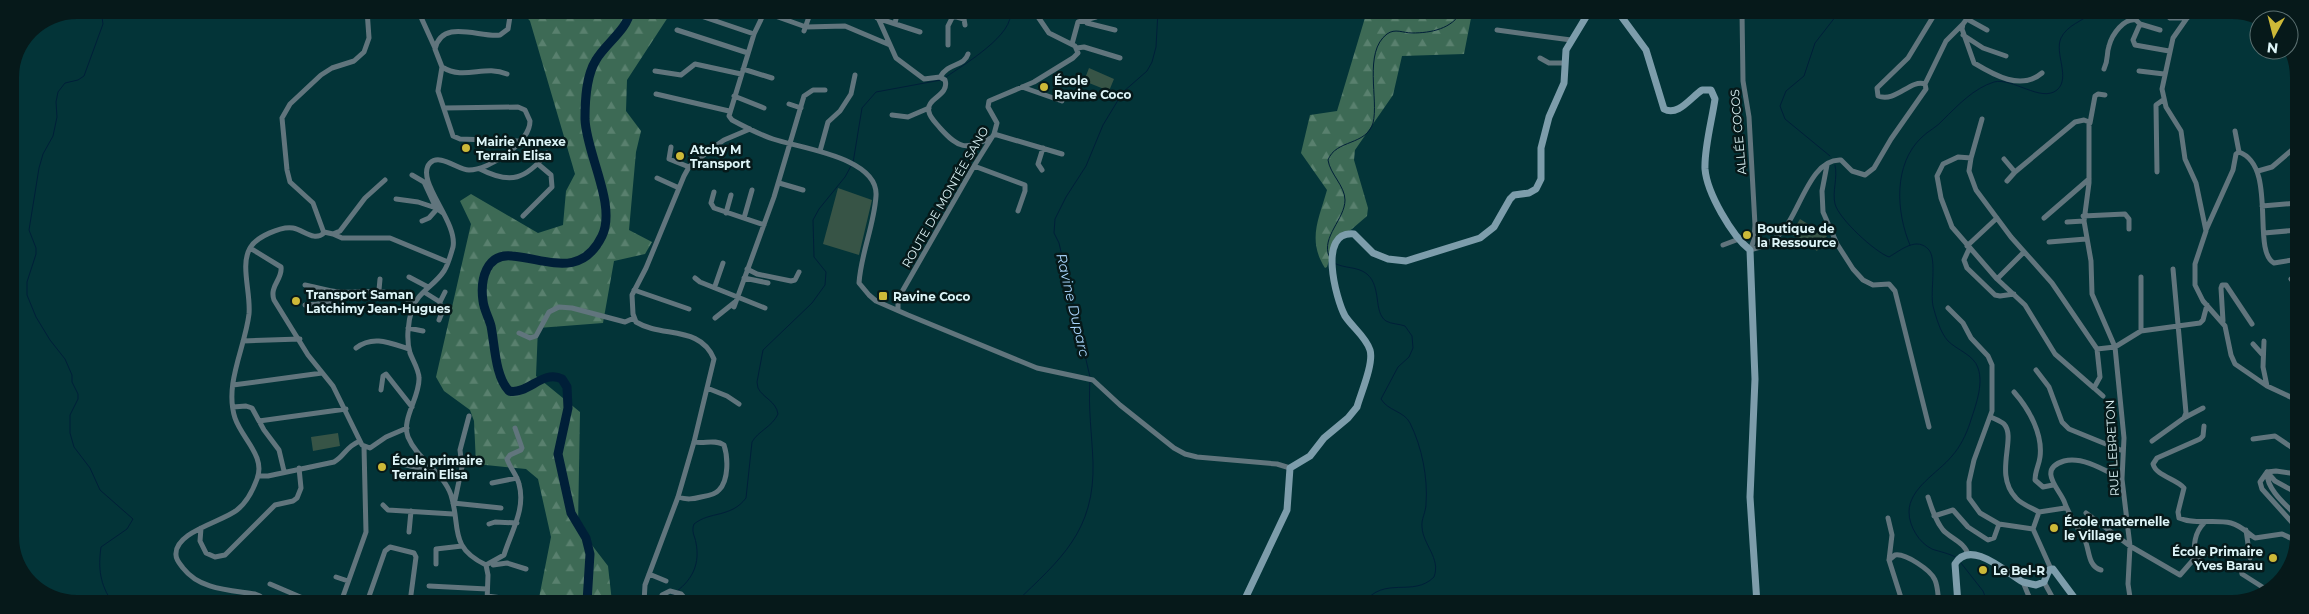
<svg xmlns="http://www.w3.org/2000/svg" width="2309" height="614" font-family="Montserrat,sans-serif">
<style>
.forest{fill:url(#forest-firs)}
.pitch{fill:#375446}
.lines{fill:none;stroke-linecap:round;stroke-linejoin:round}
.stream{stroke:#001f38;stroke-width:1}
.river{stroke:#001f38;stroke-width:9}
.street{stroke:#61757d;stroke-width:5}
.secondary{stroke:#7d9dab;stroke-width:7}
.poi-dot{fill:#cdb938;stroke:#06191a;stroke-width:2}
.labels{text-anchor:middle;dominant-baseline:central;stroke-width:5;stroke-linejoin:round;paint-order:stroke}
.poi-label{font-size:12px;font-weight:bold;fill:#ddf4f7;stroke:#06191a;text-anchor:start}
.street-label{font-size:12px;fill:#ddf4f7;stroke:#06191a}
.water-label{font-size:14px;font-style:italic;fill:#aad6fe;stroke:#06191a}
</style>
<defs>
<pattern id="forest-firs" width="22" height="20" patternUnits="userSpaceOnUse" patternTransform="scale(1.25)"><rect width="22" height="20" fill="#3d6a55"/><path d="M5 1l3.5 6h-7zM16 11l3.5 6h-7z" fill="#59806e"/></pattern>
</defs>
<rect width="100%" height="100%" fill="#033438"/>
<path class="forest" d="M520,10l152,1 -45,69 -1,31 15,20 -5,21 -7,78 23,12 -7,12 -31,7 -11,62 -65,5 -2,48 44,36 -2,115 30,39 4,36h-69l-4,-4 12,-61 -13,-58 -12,-10 -50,-5 -2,-43 -4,-11 -26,-19 -8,-14 35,-153 -11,-23 11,-7 67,39 25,-8 3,-34 9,-17 -45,-153z
M1367,11h107l-2,2 -8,41 -62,2 -9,39 -38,55 -1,10 14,48 -1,8 -15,13 -16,10 -9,28 -2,1c-18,-28 -6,-49 2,-78l-26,-37 9,-38 27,-4z"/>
<path class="pitch" d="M1089,68l25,11 -5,12 -25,-10z
M838,188l34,12 -13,55 -36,-11z
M1800,219l27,17 -10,15 -26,-17z
M338,433l2,13 -27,5 -2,-14z"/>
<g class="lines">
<path class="stream" d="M101,10l2,14 -19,52 -6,4 -13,3 -7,9 -2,10 1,15 -4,19 -10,18 -4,14 -10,62 7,18v6l-9,28v13l9,22 14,23 15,19 7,16v7l6,12v5l-8,16v18l4,14 16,21 10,22 33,29 -6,10 -26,18c-3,22 -1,37 11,55
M946,77c17,-12 70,-43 64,-66
M1830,156l-45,-37 -5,-13 6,-15 18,-15 11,-33 21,-27 1,-4
M853,163l9,-55 14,-16 65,-12
M1835,165c3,13 -3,26 0,39 4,15 40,48 54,53 12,-7 28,-21 40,-7 8,10 1,42 4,56 3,11 7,26 15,35 9,9 26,14 30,27 6,17 -3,39 -8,55 -4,12 -10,24 -18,33 -14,17 -43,32 -43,56 0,14 10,31 23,37 8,3 17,4 25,9
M1910,245c-14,-33 -17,-81 12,-108 6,-6 15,-10 21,-17 14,-14 31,-32 51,-38 18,-5 47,21 63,8 14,-12 -3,-37 4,-52 6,-13 22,-17 32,-26
M1329,256c-8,-19 16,-37 16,-56 0,-14 -15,-26 -17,-40 8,-21 38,-14 45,-37 6,-23 -10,-71 14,-89 8,-6 16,-1 25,-1 19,0 40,-4 50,-22
M1334,263c11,6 23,3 33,11 15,13 6,38 19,47 5,3 14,3 19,5l7,10 1,12 -4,9 -11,10 -17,32c7,12 23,12 29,24 12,24 18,55 16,81 0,8 -5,15 -4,23 1,18 19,31 12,50 -21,21 -50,-2 -70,26
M1090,377l-31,-134 -5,-10 1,-14 11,-22 20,-31 17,-41 20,-33 24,-21 5,-9 4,-15 2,-36
M1961,563l22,28 5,13
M677,591c16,-12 23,-28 19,-48 -1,-7 -5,-11 -2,-19 16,-13 37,-6 52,-26l6,-56c6,-11 20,-15 26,-28 -2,-13 -15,-16 -20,-26l-1,-6 6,-32 49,-47 13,-18 1,-13 -12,-15 -1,-37 6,-11 26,-32 6,-11
M668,602l6,-9
M1015,603c46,-44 80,-72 78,-141 -1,-27 -5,-54 -3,-81"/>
<path class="river" d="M587,602l3,-48 -4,-16 -15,-25 -13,-59 10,-46 -1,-21 -5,-8c-19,-10 -34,16 -53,12 -14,-15 -14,-45 -18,-65 -2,-8 -7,-16 -8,-25 -3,-21 3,-48 29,-45 35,3 69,23 90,-20 15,-31 -16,-83 -17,-117 0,-19 1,-43 11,-59 9,-16 32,-31 34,-49"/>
<path class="street" d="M511,10l-3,19 -8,6c-20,3 -58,-17 -65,14l7,18 -4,24 15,45 7,3 59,2
M765,11l-11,23 -25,82 3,4c13,7 26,14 41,19 26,9 106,18 103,57 -2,30 -15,57 -17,87l10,12 7,6 32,14 129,53 56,12 27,25 54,43 11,6 12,3 80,7 13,4
M875,11l21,47 28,21 16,-2c9,-15 24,-10 28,-23
M944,11l9,5 11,3 1,6
M1102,11h19
M764,12l42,15 39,-1 45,19
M1623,12l17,4 12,-4
M1726,12l16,4
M1742,12l1,69 6,36 6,108 -1,15 -4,10
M1926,12l9,3
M1972,12l-9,12 -1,5 12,34c20,12 47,28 68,10
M2163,12l7,6h17
M2194,12l-7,6 -14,20 -11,51 4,18 15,24 4,28 11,24 10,48 -11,33v21l8,16 22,25 6,29 4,9 32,22 30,14
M407,13h10l3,2 15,33
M695,14l59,20
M877,18l43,14
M1967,19l20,11
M1085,20l2,3 28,7
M895,23l3,-12
M2140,24l20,6
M677,30l71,23
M1497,30l74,10
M804,31l7,-20
M1963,35l20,13 23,8
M1072,44l6,-22 18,-5 7,-6
M948,45v-19l5,-10
M1077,48l7,-1 36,11
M1540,58l9,5h15
M442,67c23,14 42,-3 65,7
M743,69l29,9
M2104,69c5,-11 2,-14 5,-23 3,-12 15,-28 27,-26l4,4 -7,16 2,5 34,6
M655,71l26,4 14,-11 46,10
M2139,71l25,3
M940,77l5,3c5,16 -20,18 -16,32 1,6 8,12 11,16 19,21 25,22 51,10
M1925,84l21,-43 17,-17
M1022,87l40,14
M656,94l73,17
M734,96l30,12
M789,104l12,4
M444,108l74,-1 7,3 5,11c0,22 -41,49 -61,49 -11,0 -29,-17 -39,-7 -16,17 28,58 23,84 -2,7 -5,18 -9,24 -9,14 -27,22 -32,38 -4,13 -6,31 -2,44 3,8 9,17 9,25 1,19 -18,41 -11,59 9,22 35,35 43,58 10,31 -3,52 35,70l2,10 -1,27
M892,115l16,2 21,-9
M2090,123l5,-27 3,-2 7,1
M2235,131l4,21c39,14 12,99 35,111l24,-4
M994,134l68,20
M671,147l-2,12 20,8
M820,151l8,-29 12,-11 11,-17 4,-19
M1958,157l13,1 -2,13 7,19 35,47 41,46 45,66 3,28 -6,11 -39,-34 -30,-49 -28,-26 -45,-52 -11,-29 -4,-22 6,-12z
M1971,158l11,-39
M2004,159l11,13
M1827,165l-5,26 1,21 14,32 16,25 10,11 10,5 16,-1 6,7 34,136
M974,166l51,19v6l-7,20
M480,169c31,16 46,10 67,-16
M1042,170l-4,-6 5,-16
M2258,171l14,-4 27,-23
M2157,172l-1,-67 7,-5
M412,175l12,7 12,26
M657,178l22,10
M2007,181l8,-9 60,-50 9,-2 5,2v61l-5,38 7,40 1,33 23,53 9,91 -2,41 8,67 -2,38 3,20
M779,183l24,7
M714,192l-3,11 3,5 50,17
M396,199l22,3 18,6 7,5
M2262,206l36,-3
M726,213l5,-18
M523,216l29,-29 -1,-12 -13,-11
M2083,216l42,-2 4,5v10
M744,218l8,-28
M2044,218l45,-39
M422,221l7,-3 8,-9
M2067,222l17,-1
M2206,230l27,-60 3,-16 3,-2
M324,232l9,2 7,-3 25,-33 20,-18
M2264,233l34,-3
M333,234l9,4h48l58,24
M2049,242l37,-3
M1723,245l16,-6
M1967,246l30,-28
M250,248l31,19c2,12 -12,19 -7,33l34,55 25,31 29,59 8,3 16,-11 21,-9
M1969,249l-5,11 3,8 28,27 5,1 14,-2
M1750,250c13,-3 22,-8 31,-17 18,-18 29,-75 60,-73l11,11 13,4 9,-7 17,-29 35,-50 -1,-5c-15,-5 -29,19 -47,12l-1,-8 31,-30 28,-46
M747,269l10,5 34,7 4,-1 4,-8
M409,277l19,10
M2141,277v54
M695,278l5,4 65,26
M744,278l24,5
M1997,279l27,-27
M2291,279l7,8
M305,285c11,2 23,6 34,7 34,2 42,-7 75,11
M715,286l8,-23
M379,290l1,-11
M634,290l55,19
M424,292l16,10
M305,305l24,-2 4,-1 3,-10
M734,307l40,-110 30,-101 9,-6h12
M1948,308l15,15 8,15 17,18 4,9v46l-18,49 -5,22v16l11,15 19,11 34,5
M898,309v-8l5,-11 71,-124 20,-32 3,-11 -9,-16 1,-6 45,-19 39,-24 5,-5 -3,-7 -26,-13 -15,-22
M715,318l20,-16
M439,320l2,-5 -1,-13 5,-10
M2223,321l-2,-33 1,-3h4l26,39
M408,328l15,3
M519,333l11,5 6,-2 13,-24 10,-5 13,1 53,14 9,-4
M243,341l57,-2
M2264,341l-1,26 4,19
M2253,344l9,10
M356,348c17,-13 34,-5 53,1
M2097,349l18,-2 26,-16 59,-8 3,-3 4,-15
M2036,370l13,17 13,35 7,7 54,22
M233,385l89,-12
M707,388l20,8 12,8
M2094,388l9,8
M381,390l2,-14 3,-2 26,33
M2014,392c15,17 29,42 26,65 -1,8 -5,14 -5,23l8,7 10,-2
M233,407l13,-1 6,2 12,22 15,20 5,21
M469,416l-9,34 2,17 -7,33 -2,3 48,5
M1991,417c4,2 10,4 13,7 13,14 -11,50 12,74 5,6 16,10 23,14
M2184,418l19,-10
M259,421l87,-12
M2204,426l-1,10 -3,3 -43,19 -4,6c3,12 24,15 31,24l-6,24 1,6c16,7 35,1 52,5 11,3 16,10 24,15l27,-4 15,7
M2253,439l22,-3 22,15
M2152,441l32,-23 2,-5 -13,-144
M397,463l36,8
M2267,472l-7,10 2,7 35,39
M2267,472c-1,17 19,33 30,44
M2267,472l8,9 22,12
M2267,472l9,-1 21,3
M258,476h10l66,-14c11,-6 11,-15 26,-21
M492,483l25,-5
M678,497c9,3 15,2 23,0 6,-1 14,-2 18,-7 10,-10 9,-33 5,-45 -9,-6 -19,-1 -30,-3
M1928,497c4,12 7,23 15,33 7,8 23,13 25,25
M383,505l5,5 65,4
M2086,513l44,33 50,29 14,-16c0,-14 0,-26 10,-36
M1934,516l19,-6 15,17 20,13 6,-2 5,-14
M1888,518l4,17 -3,25 14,44
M489,524l6,-2 22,1
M201,528l-1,13 6,12 9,4 10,-2 50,-50 18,-4 4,-3 4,-10 -2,-20
M2246,530l4,28
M409,532l2,-21
M2194,559l24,-10
M1889,560l6,-5c10,-2 36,15 40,25 3,7 3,16 4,24
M436,564v-15l26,-3
M486,565l18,-10c7,-23 22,-46 15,-71 -2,-9 -9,-16 -12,-25l3,-4 11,-5 1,-2 -7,-20
M493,565l14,-2 19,6
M2245,567l-4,2 1,5 22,14 3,4
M2051,569l-18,-40 6,-17 26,-4
M2101,570c-14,-4 -11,-21 -17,-32 -8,-12 -15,-23 -20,-37 -5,-12 -27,-32 0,-40 19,-5 42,10 58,18
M649,574l17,7
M336,577l12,4
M2023,582l9,22
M2044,582l12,22
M270,584l42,18
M429,586l58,3
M487,596l39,5
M446,600l15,2
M264,602l-4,-6 -5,-2c-25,-4 -55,-4 -72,-26 -3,-4 -7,-8 -7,-13 -2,-23 46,-33 61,-45 9,-7 16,-20 20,-31 9,-23 -15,-40 -22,-61 -11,-34 10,-70 14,-104 2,-21 -9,-49 1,-66 6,-11 31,-22 43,-20 11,2 21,14 31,5l-11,-30 -23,-21 -3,-12 -5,-52 8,-14 31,-29 11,-7 22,-7 10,-9 5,-14 -2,-28
M341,602l25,-70 -2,-85
M367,602l18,-51 5,-4 24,6 2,4 -6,45
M644,602l1,-17 33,-88 16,-55 20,-83c-14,-34 -52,-21 -78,-37l-3,-8 -1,-19 14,-27 38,-92 5,-9 22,-18 13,-9 26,-11
M660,602l2,-7 8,-4 11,3 7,8"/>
<path class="secondary" d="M1618,12l28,38 18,59c14,8 27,-12 38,-19h9l4,9c-3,21 -11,50 -10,70 2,24 27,67 45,81l5,129 -5,118 7,107
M1243,603l44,-93 3,-42 20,-12 14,-18 24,-20 9,-11c4,-14 17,-44 13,-57 -4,-13 -17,-22 -25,-34 -9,-17 -28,-86 9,-82l19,19 15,6 18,2 74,-23 14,-11 16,-28 4,-4 15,-2 7,-4 5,-10v-31l8,-31 15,-34 2,-33 23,-38
M1958,604l-3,-40c15,-26 52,9 68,18l13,3 8,-3 5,-12 4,-1 26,35
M2228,604l11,-2"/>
</g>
<g class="poi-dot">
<circle cx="1044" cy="87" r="5"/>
<circle cx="466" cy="148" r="5"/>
<circle cx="680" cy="156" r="5"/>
<circle cx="1747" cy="235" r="5"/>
<rect x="878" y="291" width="10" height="10" rx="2.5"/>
<circle cx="296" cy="301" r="5"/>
<circle cx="382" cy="467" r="5"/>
<circle cx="2054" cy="528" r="5"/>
<circle cx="2273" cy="558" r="5"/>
<circle cx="1983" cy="570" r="5"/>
</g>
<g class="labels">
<g class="poi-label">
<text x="1054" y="80">École<tspan x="1054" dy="14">Ravine Coco</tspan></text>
<text x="476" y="141">Mairie Annexe<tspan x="476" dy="14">Terrain Elisa</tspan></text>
<text x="690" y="149">Atchy M<tspan x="690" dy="14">Transport</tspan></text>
<text x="1757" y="228">Boutique de<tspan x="1757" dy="14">la Ressource</tspan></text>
<text x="306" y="294">Transport Saman<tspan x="306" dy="14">Latchimy Jean-Hugues</tspan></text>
<text x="893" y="296">Ravine Coco</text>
<text x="392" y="460">École primaire<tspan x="392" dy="14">Terrain Elisa</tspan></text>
<text x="2064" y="521">École maternelle<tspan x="2064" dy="14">le Village</tspan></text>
<text x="2263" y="551" text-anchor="end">École Primaire<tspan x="2263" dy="14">Yves Barau</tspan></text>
<text x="1993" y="570">Le Bel-R</text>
</g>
<g class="street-label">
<text transform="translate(1738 132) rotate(-95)">ALLÉE COCOS</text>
<text transform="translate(945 197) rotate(-60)">ROUTE DE MONTÉE SANO</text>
<text transform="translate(2112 448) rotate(-93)">RUE LEBRETON</text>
</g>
<g class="water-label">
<text transform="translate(1073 305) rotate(77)">Ravine Duparc</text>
</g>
</g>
<path d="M0 0H2309V614H0ZM77 19H2232A58 58 0 0 1 2290 77V537A58 58 0 0 1 2232 595H77A58 58 0 0 1 19 537V77A58 58 0 0 1 77 19Z" fill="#06191a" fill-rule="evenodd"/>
<g transform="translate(2274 35) rotate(187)"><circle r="24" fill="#06191a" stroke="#5c7172"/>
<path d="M0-4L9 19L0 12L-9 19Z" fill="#cdb938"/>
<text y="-8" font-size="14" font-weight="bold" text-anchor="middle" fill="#ddf4f7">N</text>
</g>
</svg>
